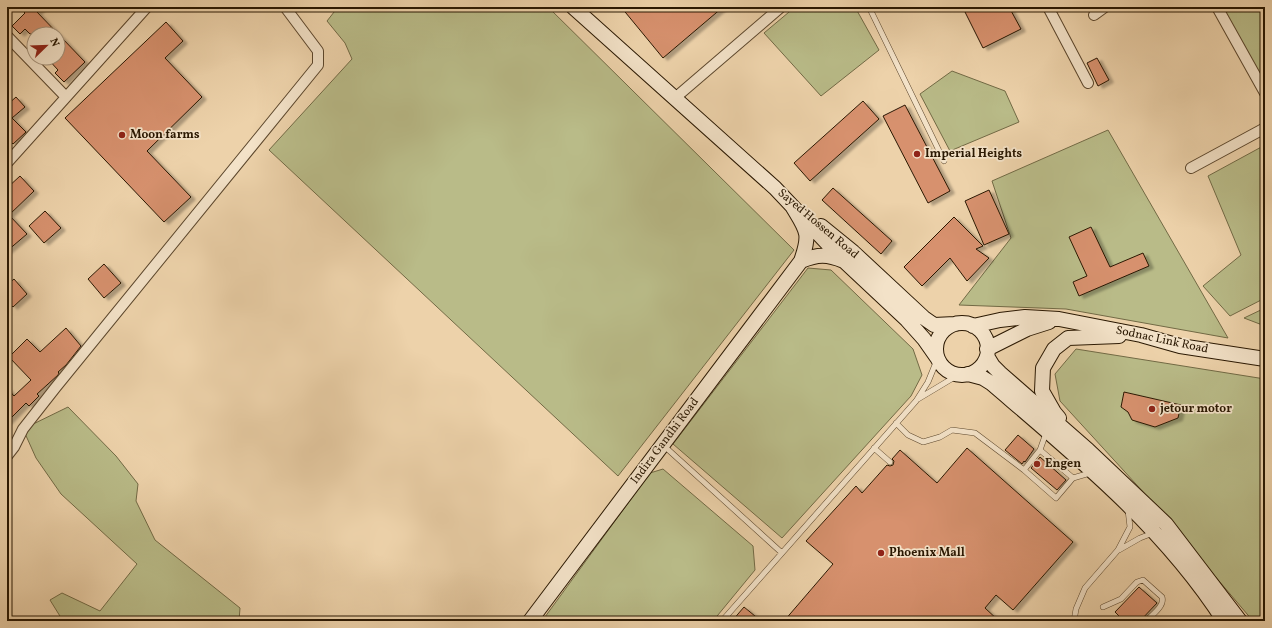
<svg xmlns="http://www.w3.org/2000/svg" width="1272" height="628" font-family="Vollkorn,serif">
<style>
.green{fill:#b9bb88;stroke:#726a45}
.building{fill:#d7916e;stroke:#2a1802;filter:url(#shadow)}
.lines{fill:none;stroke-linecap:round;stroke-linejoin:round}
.lane-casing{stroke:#5b462c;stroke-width:6}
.street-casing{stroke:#5b462c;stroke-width:12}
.secondary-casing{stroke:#2a1802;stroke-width:16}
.lane{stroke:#f3e2c8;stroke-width:5}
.street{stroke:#f3e2c8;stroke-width:10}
.secondary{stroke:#f3e2c8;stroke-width:14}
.poi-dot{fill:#8f2418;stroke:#f3e2c8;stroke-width:1.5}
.labels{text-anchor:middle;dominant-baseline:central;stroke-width:3.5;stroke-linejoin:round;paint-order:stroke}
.poi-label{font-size:12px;font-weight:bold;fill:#2a1802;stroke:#f3e2c8;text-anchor:start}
.street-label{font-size:12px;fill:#2a1802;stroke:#f3e2c8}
</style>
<defs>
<filter id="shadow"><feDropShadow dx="4.5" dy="2.5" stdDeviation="1" flood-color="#0004"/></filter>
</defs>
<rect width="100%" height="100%" fill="#edd2aa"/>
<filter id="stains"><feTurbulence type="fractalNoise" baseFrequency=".005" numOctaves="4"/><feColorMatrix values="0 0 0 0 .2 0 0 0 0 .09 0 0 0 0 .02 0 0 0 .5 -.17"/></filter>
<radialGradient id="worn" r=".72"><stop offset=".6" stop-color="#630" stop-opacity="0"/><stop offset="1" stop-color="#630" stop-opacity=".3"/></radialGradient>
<path class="green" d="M338,7h210l246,243 -176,226 -349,-326 83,-91 -7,-16 -18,-22z
M795,7h60l24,43 -58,46 -57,-63z
M1217,7h48v86z
M952,71l53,20 14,31 -69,29 -30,-57z
M1108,130l120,208 -162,-29 -107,-4 52,-67 -19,-57z
M1265,145v153l-35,18 -27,-30 38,-31 -33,-79z
M808,268l23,2 82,79 9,26 -11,21 -129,142 -109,-94z
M1265,308v18l-21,-8z
M1076,349l189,30v242h-12l-107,-126 -86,-94 -5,-27z
M68,407l48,49 22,28 -2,17 19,39 85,68 -1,13h-176l-13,-21 12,-7 38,18 37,-47 -76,-70 -25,-36 -13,-29z
M663,469l90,77 2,24 -42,51h-171l108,-148z"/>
<path class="building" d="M19,7h24l-6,5 48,50 -21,20 -9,-9 3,-3 -11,-12h11v-24h-28l-5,-5 -5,5 -8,-8 13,-13z
M621,7h102l-60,51z
M974,7h35l12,22 -38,19 -18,-36z
M166,22l17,19 -18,17 37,39 -55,54 44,46 -27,25 -99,-104z
M1097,58l12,22 -11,6 -11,-23z
M16,97l9,10 -13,11 14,14 -13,12 -6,-6v-33z
M863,101l16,18 -69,62 -16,-18z
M905,105l45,86 -22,12 -45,-87z
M20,176l14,15 -25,24 18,19 -20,17v-63z
M833,188l59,53 -11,13 -59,-54z
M989,190l20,44 -25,11 -19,-44z
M45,211l16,17 -17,15 -15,-17z
M954,217l29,29 -7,3 13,9 -22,23 -17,-23 -28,28 -18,-19z
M1091,227l19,40 33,-14 6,13 -70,30 -6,-14 14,-6 -18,-39z
M104,264l17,19 -17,15 -16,-19z
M14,279l13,15 -14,13 -6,-6v-16z
M66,328l15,18 -15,19 -8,7 1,1 -1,2 -21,19 2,2 -10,10 -3,-3 -19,19v-34l7,8 17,-16 -22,-23 18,-18 13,13z
M1124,392l57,13 -3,13 -23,9 -23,-7 -4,-8 -7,-5z
M1018,435l16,14 -9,13 -1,-1 -2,3 -17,-14z
M967,448l106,94 -60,68 -17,-15 -11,13 14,13h-215l49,-57 -27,-23 50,-55 6,7 25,-28 3,1 3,-1 1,-4 -2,-2 8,-9 37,33z
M1040,457l26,23 -9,10 -26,-22z
M1139,587l18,16 -17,18h-26l5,-5 -4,-4z
M744,607l17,14h-29z"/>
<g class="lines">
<g class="lane-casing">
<path id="lane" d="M869,7l75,154
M918,399l40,-24
M896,423l12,12 15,7 17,-5 12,-7 23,3 49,37 16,-20 6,-17
M663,445l119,108
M874,448l16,14
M1040,450l33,28
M1024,470l32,28 17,-20 17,-5
M1119,550l21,-12 13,-5
M1103,607l18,-8 16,-17 6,-2 19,17c3,9 -10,18 -16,24
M722,621l194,-220 12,-19 9,-22
M1074,621l2,-12 9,-21 33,-38 12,-23 -2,-17"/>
</g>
<g class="street-casing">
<path id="street" d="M1048,7l40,76
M1217,7l48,86
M1094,15l11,-8
M7,36l59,61
M675,98l106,-91
M7,163l140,-156
M1191,168l74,-40
M7,456l7,-9 9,-18 33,-42 262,-322v-14l-33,-44"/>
</g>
<g class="secondary-casing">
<path id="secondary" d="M573,7l202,181 69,73 63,59 17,19 14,20
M821,226l32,26 71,66 10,7 21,-1
M801,261c17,-7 26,-7 43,0
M936 349a26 26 0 1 1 52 0a26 26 0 1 1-52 0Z
M973,326l27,-6 25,-3 34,2 82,16 39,11 85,13
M987,349l40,-20 22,-7
M987,356l6,10 7,7 88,77 78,74 74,97
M968,374l15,4 8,5c84,72 173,144 233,238
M1059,418l-5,-6 -12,-21 1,-23 11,-19 14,-11 51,-2
M530,621l271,-360c10,-28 6,-30 -9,-55"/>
</g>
<use href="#lane" class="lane"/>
<use href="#street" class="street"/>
<use href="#secondary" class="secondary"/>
</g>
<g class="poi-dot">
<circle cx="122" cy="135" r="4"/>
<circle cx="917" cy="154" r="4"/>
<circle cx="1152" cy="409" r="4"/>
<circle cx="1037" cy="464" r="4"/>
<circle cx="881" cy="553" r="4"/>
</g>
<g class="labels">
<g class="poi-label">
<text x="130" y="135">Moon farms</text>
<text x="925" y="154">Imperial Heights</text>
<text x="1160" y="409">jetour motor</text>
<text x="1045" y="464">Engen</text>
<text x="889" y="553">Phoenix Mall</text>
</g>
<g class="street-label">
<text transform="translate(818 224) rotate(40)">Sayed Hossen Road</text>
<text transform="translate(1162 340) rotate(12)">Sodnac Link Road</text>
<text transform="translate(665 441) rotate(-53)">Indira Gandhi Road</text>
</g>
</g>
<rect width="1272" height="628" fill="none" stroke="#edd2aa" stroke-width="24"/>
<rect x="8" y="8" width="1256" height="612" fill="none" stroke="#2a1802" stroke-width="2"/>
<rect x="12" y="12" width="1248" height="604" fill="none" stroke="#2a1802"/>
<g transform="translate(46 46) rotate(67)"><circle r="19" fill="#f3e2c8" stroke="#a39179"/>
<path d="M0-3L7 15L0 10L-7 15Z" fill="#8f2418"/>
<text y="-6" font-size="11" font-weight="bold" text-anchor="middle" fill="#2a1802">N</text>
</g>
<rect width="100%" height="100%" filter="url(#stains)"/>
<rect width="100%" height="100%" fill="url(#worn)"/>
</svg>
